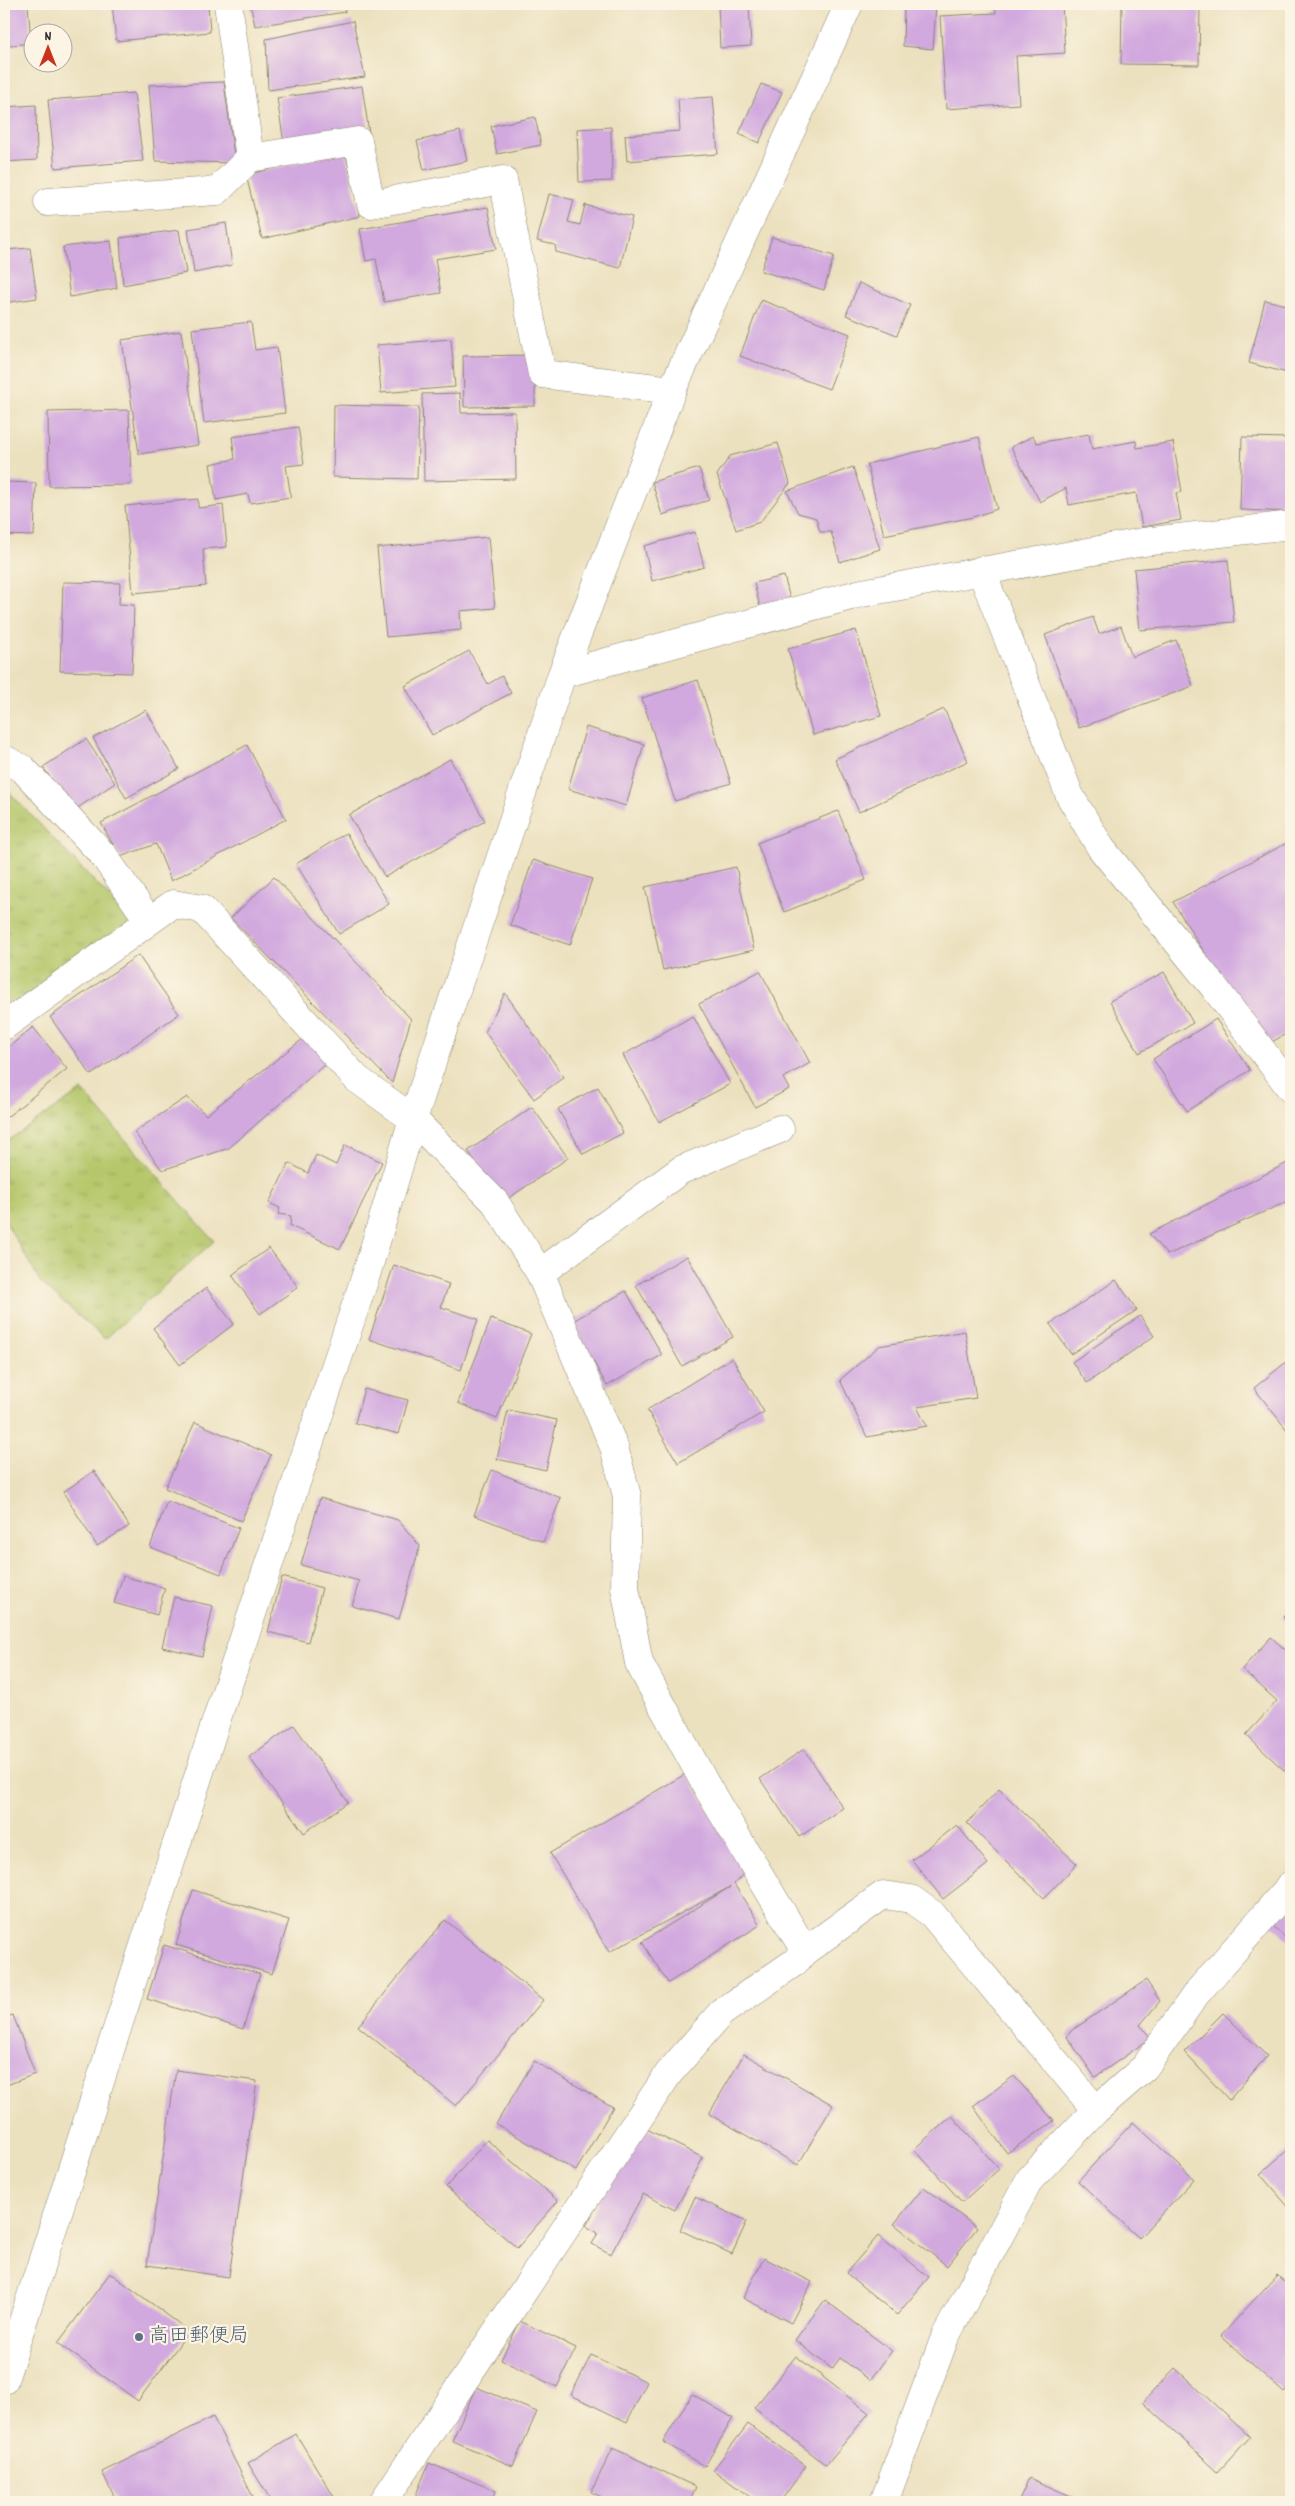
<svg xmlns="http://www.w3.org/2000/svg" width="1295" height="2506" font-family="Dekko,'Klee One',sans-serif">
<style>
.grass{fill:url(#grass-tufts);stroke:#70794a}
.building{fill:#d1a9df}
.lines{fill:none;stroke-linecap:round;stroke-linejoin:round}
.minor-casing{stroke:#8c8675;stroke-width:29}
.minor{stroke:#fff;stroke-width:28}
.service-dot{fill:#5c6f8a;stroke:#fcf5e5;stroke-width:2}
.labels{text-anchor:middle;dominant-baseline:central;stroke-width:4.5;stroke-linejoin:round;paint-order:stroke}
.service-label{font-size:20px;fill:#4e5e75;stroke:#fcf5e5;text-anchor:start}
</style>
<defs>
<pattern id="grass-tufts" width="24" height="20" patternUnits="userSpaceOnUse" patternTransform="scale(1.25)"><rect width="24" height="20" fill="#b5c76a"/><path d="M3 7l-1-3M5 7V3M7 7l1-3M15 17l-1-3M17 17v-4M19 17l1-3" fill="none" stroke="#9cab5c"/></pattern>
</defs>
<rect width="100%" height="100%" fill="#fcf5e5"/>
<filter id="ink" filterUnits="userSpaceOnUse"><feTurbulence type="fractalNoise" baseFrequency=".02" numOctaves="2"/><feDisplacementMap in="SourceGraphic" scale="10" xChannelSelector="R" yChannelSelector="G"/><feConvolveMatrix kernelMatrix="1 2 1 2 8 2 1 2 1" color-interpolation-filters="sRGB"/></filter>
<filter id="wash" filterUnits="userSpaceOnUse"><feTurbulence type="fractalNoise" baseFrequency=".0096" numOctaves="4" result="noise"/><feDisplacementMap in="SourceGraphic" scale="20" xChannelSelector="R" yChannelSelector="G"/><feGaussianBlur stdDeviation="1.12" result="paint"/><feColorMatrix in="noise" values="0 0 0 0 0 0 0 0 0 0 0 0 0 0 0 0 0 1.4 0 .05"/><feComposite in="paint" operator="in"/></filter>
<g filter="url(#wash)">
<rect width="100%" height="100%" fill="#ece1bf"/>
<path class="grass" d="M8,791l126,132 -130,88v-216z
M82,1090l132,151 -109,98 -64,-56 -37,-64v-76z"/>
<g id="blocks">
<path class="building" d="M4,4h24l3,39 -27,3z
M112,4h96l2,28 -94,9z
M250,4h93l2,8 -90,14z
M718,4h31l2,42 -31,2z
M904,4h32l-3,45 -30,-3z
M995,4h67l3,49 -49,3 3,48 -73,5 -6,-93 56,-3z
M1122,4h78l-1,61 -78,-1z
M353,21l12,56 -97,13 -2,-51z
M224,82l11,81 -80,-2 -6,-76z
M761,84l21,8 -23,51 -20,-9z
M362,86l7,47 -84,17 -8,-52z
M134,93l9,68 -88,7 -7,-68z
M713,97l5,57 -91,7 -2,-26 55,-4 -2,-32z
M36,105l1,55 -33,2v-55z
M535,117l6,28 -44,9 -6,-28z
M611,127l1,54 -33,1 -2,-53z
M460,131l7,30 -43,9 -7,-29z
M345,151l15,65 -98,23 -16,-64z
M549,194l25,6 -6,22 12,3 5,-20 47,12 -12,51 -64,-16 -1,-7 -18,-4z
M488,207l8,42 -61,10 6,34 -57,9 -8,-43 -10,2 -6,-32z
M226,223l6,42 -38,8 -6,-44z
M179,230l7,43 -63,12 -3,-47z
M772,237l62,19 -10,34 -63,-19z
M111,241l6,47 -47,9 -7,-50z
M30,248l7,50 -33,5v-53z
M859,283l51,22 -13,30 -51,-20z
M761,300l89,34 -21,55 -89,-33z
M1265,300l26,6v68l-42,-11z
M251,322l4,28 22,-3 8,66 -81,10 -12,-94z
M181,331l17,114 -59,9 -17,-114z
M451,339l4,48 -74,6 -4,-48z
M535,355v51l-71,1 -1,-51z
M460,393l1,20 54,-1 1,67 -92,2 -2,-87z
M334,405l85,2 -2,72 -84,-2z
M129,410l2,75 -82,1 -1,-74z
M298,427l6,37 -18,2 5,31 -41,6 -2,-9 -32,6 -6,-36 25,-5 -3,-22z
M1089,434l3,15 44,-8 1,7 36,-6 9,50 -6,1 5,27 -39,7 -6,-34 -67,12 -3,-17 -26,14 -29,-55 22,-11 4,7z
M979,437l18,72 -24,8 -89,18 -17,-71z
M1242,437l49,1v74l-51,-2z
M778,443l12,40 -30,39 -24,8 -19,-55 13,-19z
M853,467l27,82 -40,13 -9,-30h-11l-4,-14 -18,-5 -11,-22z
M699,468l10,32 -47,15 -10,-33z
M4,482l32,1 -2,53 -30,-1z
M198,499v9l25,-3 4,42 -24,2 3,37 -73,7 -8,-87z
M695,532l9,35 -52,14 -8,-35z
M488,537l7,71 -35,3 1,19 -75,7 -9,-89z
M1228,560l6,62 -94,8 -6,-61z
M784,576l8,31 -30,8 -8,-32z
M63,582l57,1 -1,21 15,1 -2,68 -72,-2z
M1093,617l6,17 22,-8 11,31 44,-17 17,46 -114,42 -34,-93z
M856,630l25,86 -68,19 -25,-86z
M469,651l19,33 14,-8 9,17 -79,42 -27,-49z
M698,680l33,103 -56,18 -33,-103z
M944,709l24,52 -109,51 -24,-53z
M146,710l33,59 -53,29 -33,-60z
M586,727l58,17 -18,62 -58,-17z
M86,739l29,44 -42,28 -30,-44z
M247,745l39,74 -115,62 -15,-37 -36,13 -19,-34z
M450,759l35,62 -100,56 -36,-62z
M838,811l28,69 -82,32 -27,-69z
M346,833l43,71 -50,30 -43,-70z
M1291,841v190l-28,16 -90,-145z
M533,860l59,19 -22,66 -60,-20z
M736,867l18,83 -91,20 -18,-83z
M274,877l137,142 -19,64 -161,-165z
M138,955l41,59 -88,61 -41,-58z
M760,971l50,92 -27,15 6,11 -34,18 -56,-103z
M1164,972l29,51 -54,30 -29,-52z
M505,993l59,84 -30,22 -49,-67z
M693,1016l37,68 -71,38 -36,-67z
M1216,1019l34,51 -63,41 -34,-52z
M33,1027l34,42 -60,48 -3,-3v-63z
M304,1038l28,20 -103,90 -67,22 -28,-38 53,-35 19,18z
M598,1087l25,46 -40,21 -25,-45z
M532,1107l36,51 -65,44 -35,-51z
M345,1145l37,17 -42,87 -50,-23 1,-10 -13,-2 2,-6 -11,-5 20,-40 19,10 8,-18 20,10z
M1291,1161v39l-124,55 -18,-21z
M269,1248l29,39 -38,27 -28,-39z
M687,1256l46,81 -51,29 -46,-81z
M394,1265l55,19 -8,23 37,12 -17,51 -92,-31z
M1116,1280l21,30 -66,44 -21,-30z
M206,1288l28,36 -54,41 -27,-37z
M626,1291l36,64 -55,31 -36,-64z
M1140,1316l14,20 -67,47 -15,-21z
M491,1319l40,15 -34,85 -39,-16z
M965,1331l11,67 -59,9 10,19 -60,11 -27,-57 39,-34z
M732,1358l32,54 -86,51 -31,-53z
M1291,1358v77l-37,-47z
M364,1389l44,11 -9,34 -44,-11z
M508,1410l49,10 -11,50 -49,-11z
M195,1422l76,33 -30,66 -76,-33z
M492,1470l69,28 -18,44 -69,-27z
M94,1471l35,55 -32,20 -34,-54z
M320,1498l78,22 22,26 -21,73 -47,-13 7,-25 -58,-16z
M167,1501l72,27 -18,46 -71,-27z
M123,1576l42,12 -8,27 -43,-12z
M282,1577l40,11 -14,54 -40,-10z
M174,1597l39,9 -11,50 -40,-9z
M1291,1609v17l-8,-9z
M1291,1629v14l-6,-7z
M1271,1637l20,18v111l-5,6 -40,-37 31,-34 -35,-32z
M294,1725l54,77 -44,31 -55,-76z
M804,1749l39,59 -44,29 -39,-58z
M687,1773l58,99 -11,12 26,41 -92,58 -26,-41 88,-55 -121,65 -59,-99z
M999,1789l78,75 -33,34 -77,-75z
M957,1825l31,39 -45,35 -31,-39z
M193,1890l96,30 -17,54 -96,-29z
M1291,1903v40l-20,-19z
M445,1920l98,80 -87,106 -98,-80z
M164,1945l96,29 -17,55 -96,-30z
M1146,1980l14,21 -20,24 11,13 -56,39 -28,-40 4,-6z
M1223,2013l44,43 -38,44 -45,-48z
M13,2015l22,59 -31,12v-68z
M744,2054l89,51 -35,60 -89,-51z
M534,2061l79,46 -37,64 -80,-47z
M176,2070l81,11 -28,196 -82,-12z
M1014,2076l40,45 -47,32 -34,-47z
M952,2116l47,53 -37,33 -48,-53z
M1133,2122l61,57 -55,59 -61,-57z
M639,2125l64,33 -28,52 -32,-16 -32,60 -19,-10 6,-11 -12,-7z
M487,2140l71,61 -41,47 -71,-61z
M1291,2147v63l-31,-36z
M924,2187l53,41 -30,38 -53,-42z
M695,2197l52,24 -15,33 -52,-24z
M878,2236l51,41 -32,38 -51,-42z
M764,2258l48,24 -21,41 -48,-25z
M110,2273l79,58 -51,70 -80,-58z
M1277,2275l14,13v97l-7,8 -63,-57z
M825,2300l67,51 -22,29 -30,-22 -8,11 -37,-29z
M520,2321l56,27 -19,39 -56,-27z
M591,2355l56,27 -20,40 -56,-27z
M796,2356l73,57 -43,52 -72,-57z
M1175,2368l75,69 -32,35 -75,-70z
M476,2387l61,25 -24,54 -61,-25z
M692,2394l41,24 -28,48 -42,-24z
M213,2417l41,82 -7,3h-130l-15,-30z
M748,2424l58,42 -26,36h-23l-44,-32z
M296,2434l38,63 -9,5h-53l-24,-39z
M613,2448l83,39 -7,15h-77l-21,-10z
M429,2463l67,28 -4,11h-79z
M1029,2478l56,24h-67z"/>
</g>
</g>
<g filter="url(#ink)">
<use href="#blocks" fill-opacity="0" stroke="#8c8675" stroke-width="1"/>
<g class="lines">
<g class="minor-casing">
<path id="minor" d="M228,4l22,154 108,-17 13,63 132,-24 39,194 130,16
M48,202l169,-11 33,-33
M981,570l89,226 31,52 113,139 77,102
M562,674l300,-81 281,-51 148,-17
M4,759l19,10 81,87 45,65
M4,1026l169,-122 29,5 155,170 56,40 82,83 45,71 74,174 13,49 -2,92 14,75 68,124 98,164
M540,1273l141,-103 99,-41
M4,2380l217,-674 145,-431 47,-156 149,-445 110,-284 177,-386
M383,2502l286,-429 52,-60 74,-51 10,-11 78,-56 28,4 21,15 164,196 49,-43 51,-73 95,-109
M884,2502l61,-165 85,-158 66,-69"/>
</g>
<use href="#minor" class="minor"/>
</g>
</g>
<circle class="service-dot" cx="139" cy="2337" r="5"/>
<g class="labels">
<g class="service-label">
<text x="149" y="2337">高田郵便局</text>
</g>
</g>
<rect width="1295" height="2506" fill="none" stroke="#fcf5e5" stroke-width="20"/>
<g transform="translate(48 48)"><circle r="24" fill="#fcf5e5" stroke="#a8a49b"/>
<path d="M0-4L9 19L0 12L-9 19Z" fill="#c8321e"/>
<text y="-8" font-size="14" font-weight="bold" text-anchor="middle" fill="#2b2b2b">N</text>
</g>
</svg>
